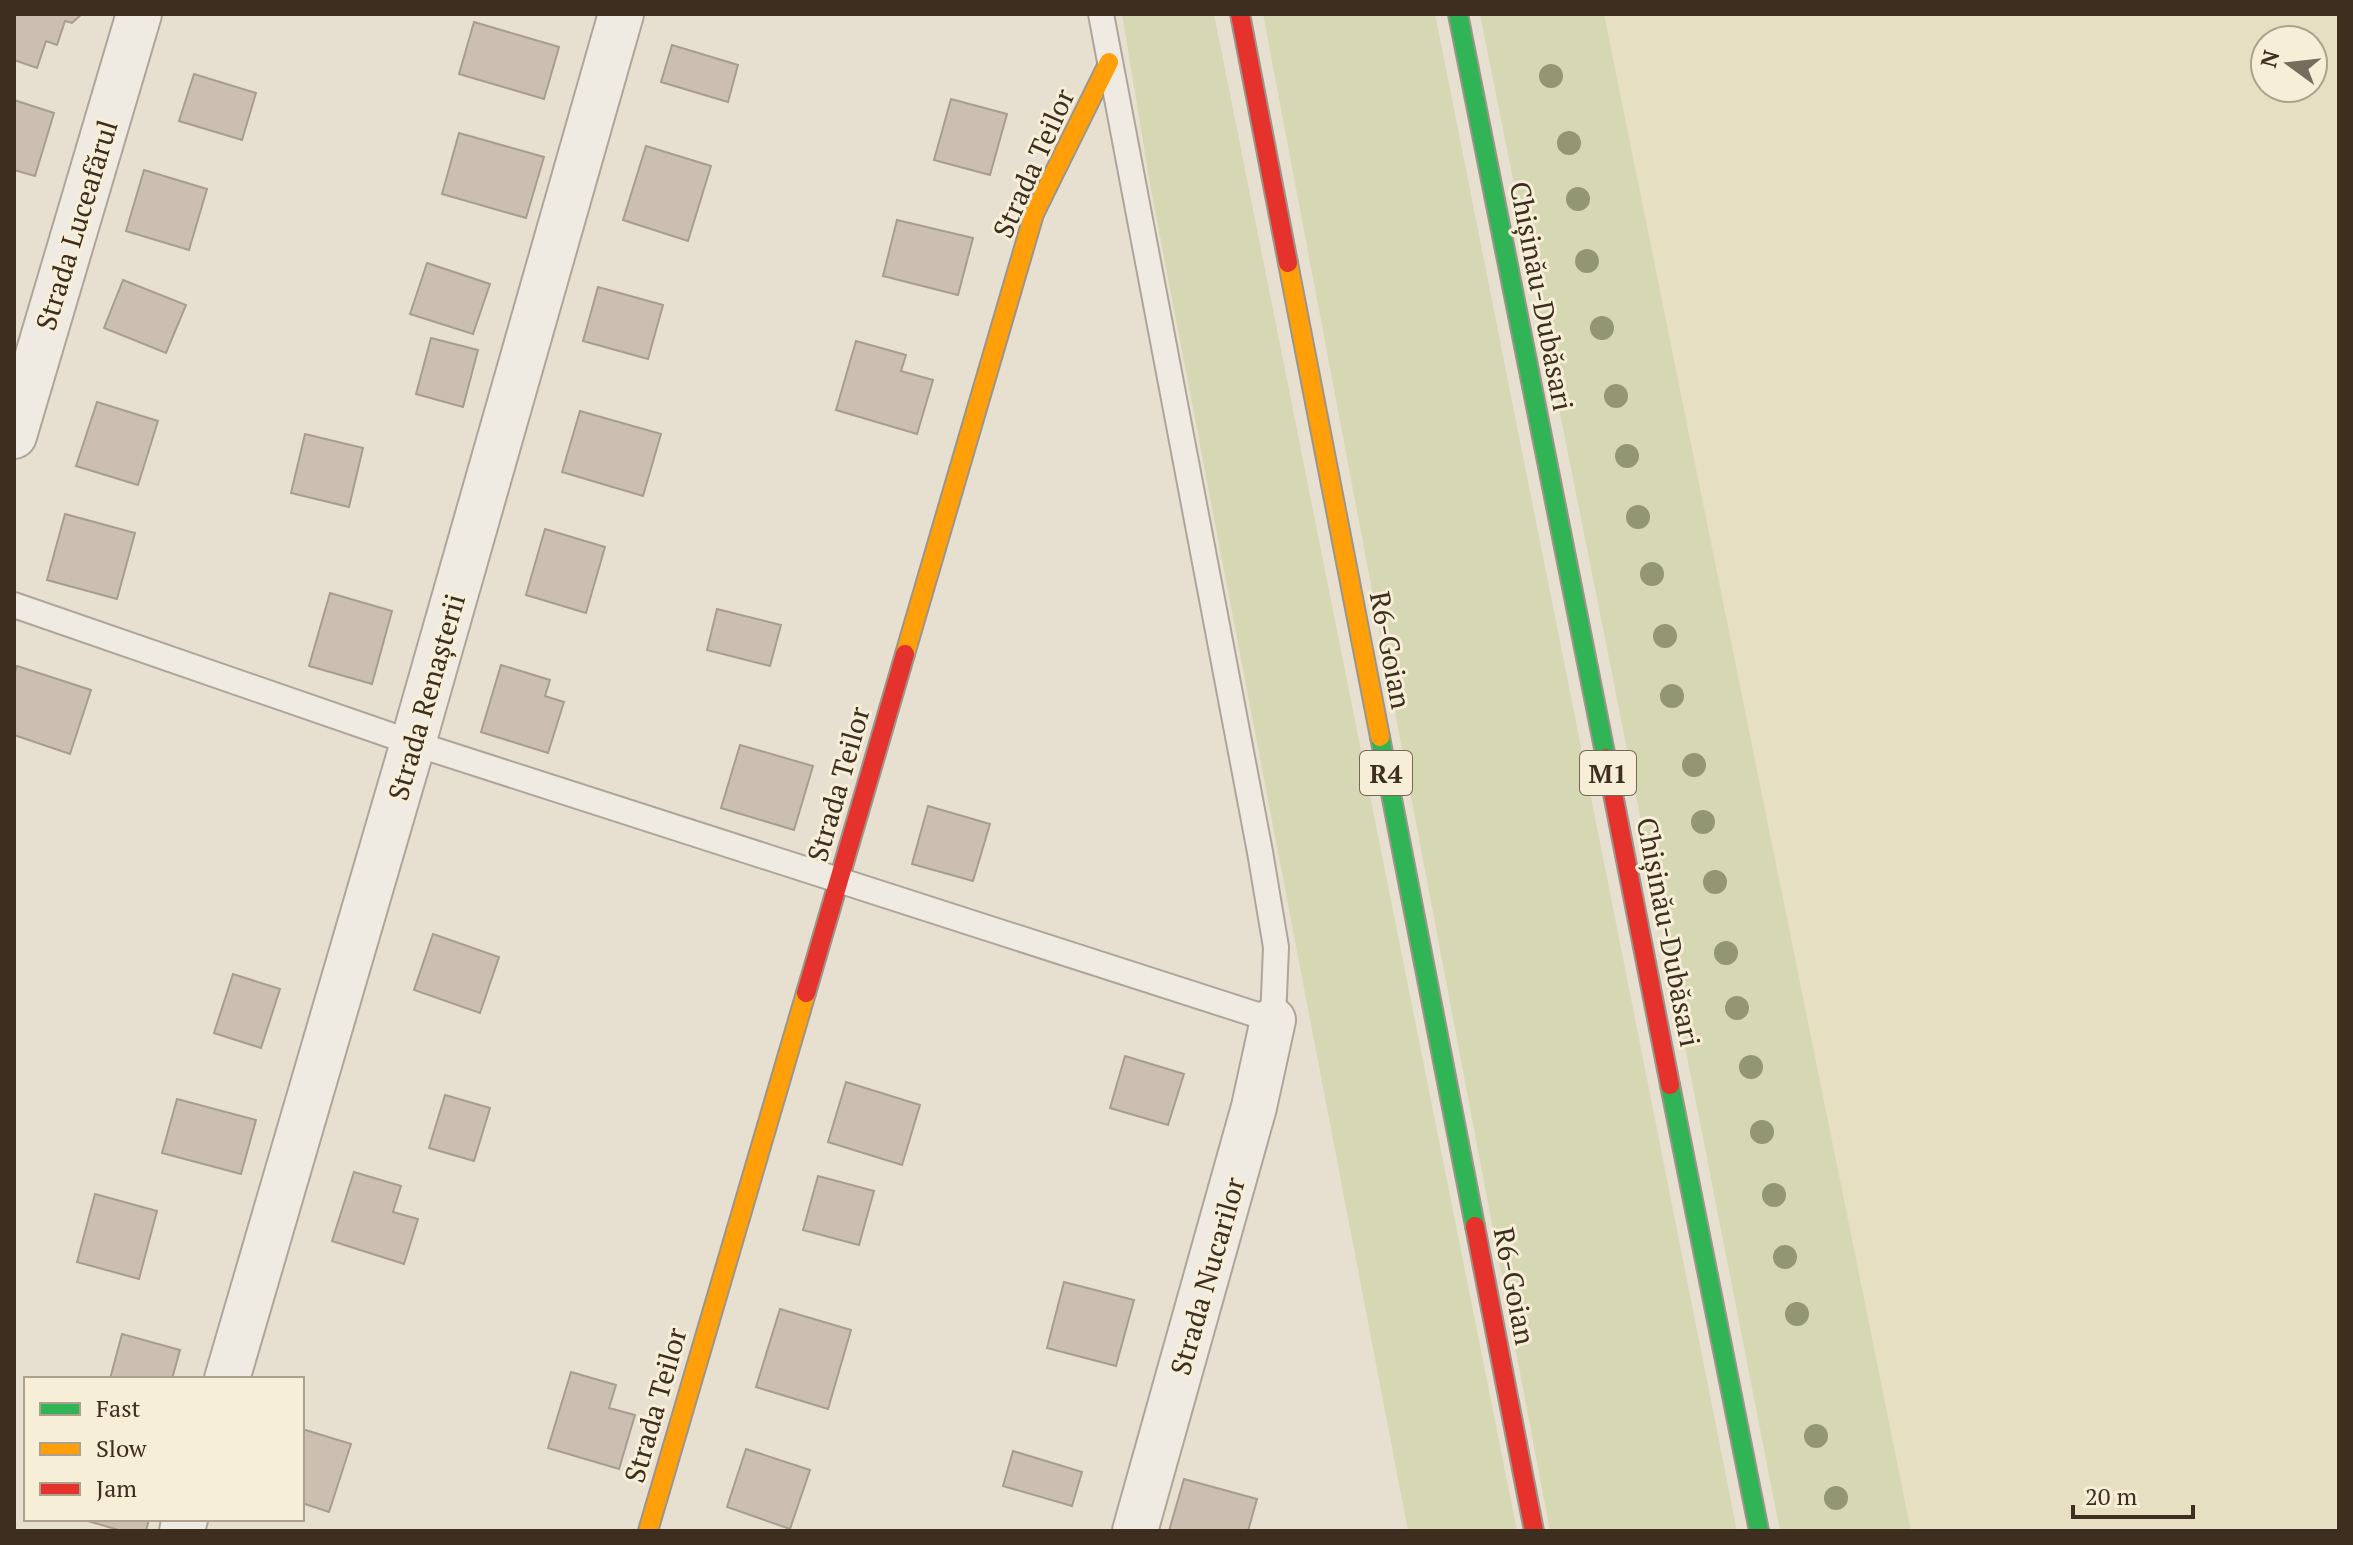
<svg xmlns="http://www.w3.org/2000/svg" width="2353" height="1545" font-family="'PT Serif',serif">
<style>
.farmland{fill:#e6dfc2;fill-rule:evenodd}
.green{fill:#d6d7b3}
.building{fill:#cbbfb2;stroke:#a89c90;stroke-width:2}
.lines{fill:none;stroke-linecap:round;stroke-linejoin:round}
.lane-casing{stroke:#ada599;stroke-width:28}
.street-casing{stroke:#ada599;stroke-width:48}
.fast-casing{stroke:#9c958a;stroke-width:22}
.slow-casing{stroke:#9c958a;stroke-width:22}
.jam-casing{stroke:#9c958a;stroke-width:22}
.lane{stroke:#efebe3;stroke-width:24}
.street{stroke:#efebe3;stroke-width:44}
.fast{stroke:#30b455;stroke-width:18}
.slow{stroke:#ff9f0a;stroke-width:18}
.jam{stroke:#e5322d;stroke-width:18}
.tree{fill:#929673}
.labels{text-anchor:middle;dominant-baseline:central;stroke-width:6;stroke-linejoin:round;paint-order:stroke}
.shield{fill:#f7eed8;stroke:#756857;stroke-width:2}
.shield-label{font-size:26px;font-weight:bold;fill:#3d2e20}
.street-label{font-size:28px;fill:#3d2e20;stroke:#f7eed8}
</style>
<rect width="100%" height="100%" fill="#e7e0d1"/>
<path class="farmland" d="M1604,14h735v1517h-428zM2265,40h48v48h-48z"/>
<path class="green" d="M1122,14h92l303,1517h-109l-258,-1347z
M1263,14h172l302,1517h-187z
M1480,14h124l307,1517h-131l-172,-878z"/>
<path class="building" d="M14,14h68l-10,9 -7,-2 -8,24 -11,-4 -9,27 -23,-8z
M474,22l85,25 -15,52 -85,-25z
M672,45l66,20 -10,37 -67,-20z
M194,74l62,19 -14,47 -63,-19z
M951,99l56,15 -17,61 -56,-15z
M14,100l40,13 -19,63 -21,-6z
M459,133l85,24 -18,61 -84,-24z
M646,146l65,20 -23,75 -65,-21z
M144,170l63,19 -18,61 -63,-19z
M897,220l76,18 -15,57 -75,-19z
M427,263l63,21 -17,50 -63,-20z
M123,280l63,25 -20,48 -62,-25z
M598,287l65,18 -15,54 -65,-18z
M431,338l47,12 -15,57 -47,-13z
M856,341l50,14 -5,16 32,9 -16,54 -81,-24z
M97,402l61,19 -20,64 -62,-19z
M580,411l81,23 -18,62 -81,-24z
M305,434l58,14 -14,59 -58,-14z
M65,514l70,19 -18,66 -70,-19z
M545,529l60,18 -19,66 -60,-18z
M330,593l62,18 -20,73 -63,-18z
M717,609l64,16 -11,41 -63,-16z
M501,665l49,15 -5,16 19,6 -16,51 -67,-21z
M17,666l74,24 -21,64 -56,-19v-60z
M740,745l73,21 -19,64 -73,-22z
M928,806l62,18 -17,57 -61,-17z
M433,934l66,23 -19,56 -66,-23z
M233,974l47,15 -19,59 -47,-15z
M1125,1056l59,18 -16,51 -58,-17z
M846,1082l74,23 -18,60 -74,-23z
M445,1095l45,13 -16,53 -45,-13z
M177,1099l79,21 -15,54 -79,-21z
M354,1172l47,14 -8,26 25,7 -14,45 -72,-23z
M818,1176l56,15 -15,54 -56,-15z
M95,1194l62,17 -18,68 -62,-17z
M1064,1282l70,18 -18,66 -69,-18z
M780,1309l71,21 -23,79 -72,-22z
M122,1334l58,16 -8,29h-62z
M571,1372l45,13 -7,23 26,7 -16,54 -71,-21z
M302,1429l49,15 -22,68 -27,-9z
M746,1449l64,21 -20,59 -63,-22z
M1013,1451l69,21 -10,34 -69,-20z
M1184,1479l73,20 -9,32h-79z
M81,1519h68l-3,12h-24z"/>
<g class="lines">
<g class="lane-casing">
<path id="lane" d="M14,605l399,138 860,277 3,-73 -16,-95 -159,-838"/>
</g>
<g class="street-casing">
<path id="street" d="M14,436l125,-422
M227,1379l186,-636 208,-729
M182,1531l3,-12
M1135,1531l119,-424 19,-87"/>
</g>
<g class="fast-casing">
<path id="fast" d="M1458,14l148,744
M1380,737l95,489
M1670,1085l89,446"/>
</g>
<g class="slow-casing">
<path id="slow" d="M1288,263l92,474
M905,654l129,-440 75,-152
M648,1531l158,-538"/>
</g>
<g class="jam-casing">
<path id="jam" d="M1240,14l48,249
M1606,758l64,327
M806,993l99,-339
M1475,1226l59,305"/>
</g>
<use href="#lane" class="lane"/>
<use href="#street" class="street"/>
<use href="#fast" class="fast"/>
<use href="#slow" class="slow"/>
<use href="#jam" class="jam"/>
</g>
<g class="tree">
<circle cx="1551" cy="76" r="12"/>
<circle cx="1569" cy="143" r="12"/>
<circle cx="1578" cy="199" r="12"/>
<circle cx="1587" cy="261" r="12"/>
<circle cx="1602" cy="328" r="12"/>
<circle cx="1616" cy="396" r="12"/>
<circle cx="1627" cy="456" r="12"/>
<circle cx="1638" cy="517" r="12"/>
<circle cx="1652" cy="574" r="12"/>
<circle cx="1665" cy="636" r="12"/>
<circle cx="1672" cy="696" r="12"/>
<circle cx="1694" cy="765" r="12"/>
<circle cx="1703" cy="822" r="12"/>
<circle cx="1715" cy="882" r="12"/>
<circle cx="1726" cy="953" r="12"/>
<circle cx="1737" cy="1008" r="12"/>
<circle cx="1751" cy="1067" r="12"/>
<circle cx="1762" cy="1132" r="12"/>
<circle cx="1774" cy="1195" r="12"/>
<circle cx="1785" cy="1257" r="12"/>
<circle cx="1797" cy="1314" r="12"/>
<circle cx="1816" cy="1436" r="12"/>
<circle cx="1836" cy="1498" r="12"/>
</g>
<g class="labels">
<g class="shield">
<rect x="1360" y="751" width="52" height="44" rx="6"/>
<rect x="1580" y="751" width="56" height="44" rx="6"/>
</g>
<g class="shield-label">
<text x="1386" y="773">R4</text>
<text x="1608" y="773">M1</text>
</g>
<g class="street-label">
<text transform="translate(1033 163) rotate(-66)">Strada Teilor</text>
<text transform="translate(76 225) rotate(-73)">Strada Luceafărul</text>
<text transform="translate(1542 296) rotate(79)">Chișinău-Dubăsari</text>
<text transform="translate(1391 650) rotate(79)">R6-Goian</text>
<text transform="translate(426 697) rotate(-74)">Strada Renașterii</text>
<text transform="translate(838 784) rotate(-74)">Strada Teilor</text>
<text transform="translate(1669 932) rotate(79)">Chișinău-Dubăsari</text>
<text transform="translate(1207 1276) rotate(-74)">Strada Nucarilor</text>
<text transform="translate(1515 1286) rotate(79)">R6-Goian</text>
<text transform="translate(655 1405) rotate(-74)">Strada Teilor</text>
</g>
</g>
<rect width="2353" height="1545" fill="none" stroke="#3d2e20" stroke-width="32"/>
<rect x="24" y="1377" width="280" height="144" fill="#f7eed8" stroke="#ada18e" stroke-width="2"/>
<rect x="40" y="1403" width="40" height="12" fill="#30b455" stroke="#ada18e" stroke-width="2"/>
<text x="96" y="1417" font-size="24" fill="#3d2e20">Fast</text>
<rect x="40" y="1443" width="40" height="12" fill="#ff9f0a" stroke="#ada18e" stroke-width="2"/>
<text x="96" y="1457" font-size="24" fill="#3d2e20">Slow</text>
<rect x="40" y="1483" width="40" height="12" fill="#e5322d" stroke="#ada18e" stroke-width="2"/>
<text x="96" y="1497" font-size="24" fill="#3d2e20">Jam</text>
<g transform="translate(2289 64) rotate(285)"><circle r="38" fill="#f7eed8" stroke="#ada18e" stroke-width="2"/>
<path d="M0-6L14 30L0 20L-14 30Z" fill="#786c5e"/>
<text y="-12" font-size="22" font-weight="bold" text-anchor="middle" fill="#3d2e20">N</text>
</g>
<path d="M2073 1505v12h120v-12" fill="none" stroke="#3d2e20" stroke-width="4"/>
<text x="2085" y="1505" font-size="24" fill="#3d2e20" stroke="#f7eed8" stroke-width="6" paint-order="stroke">20 m</text>
</svg>
